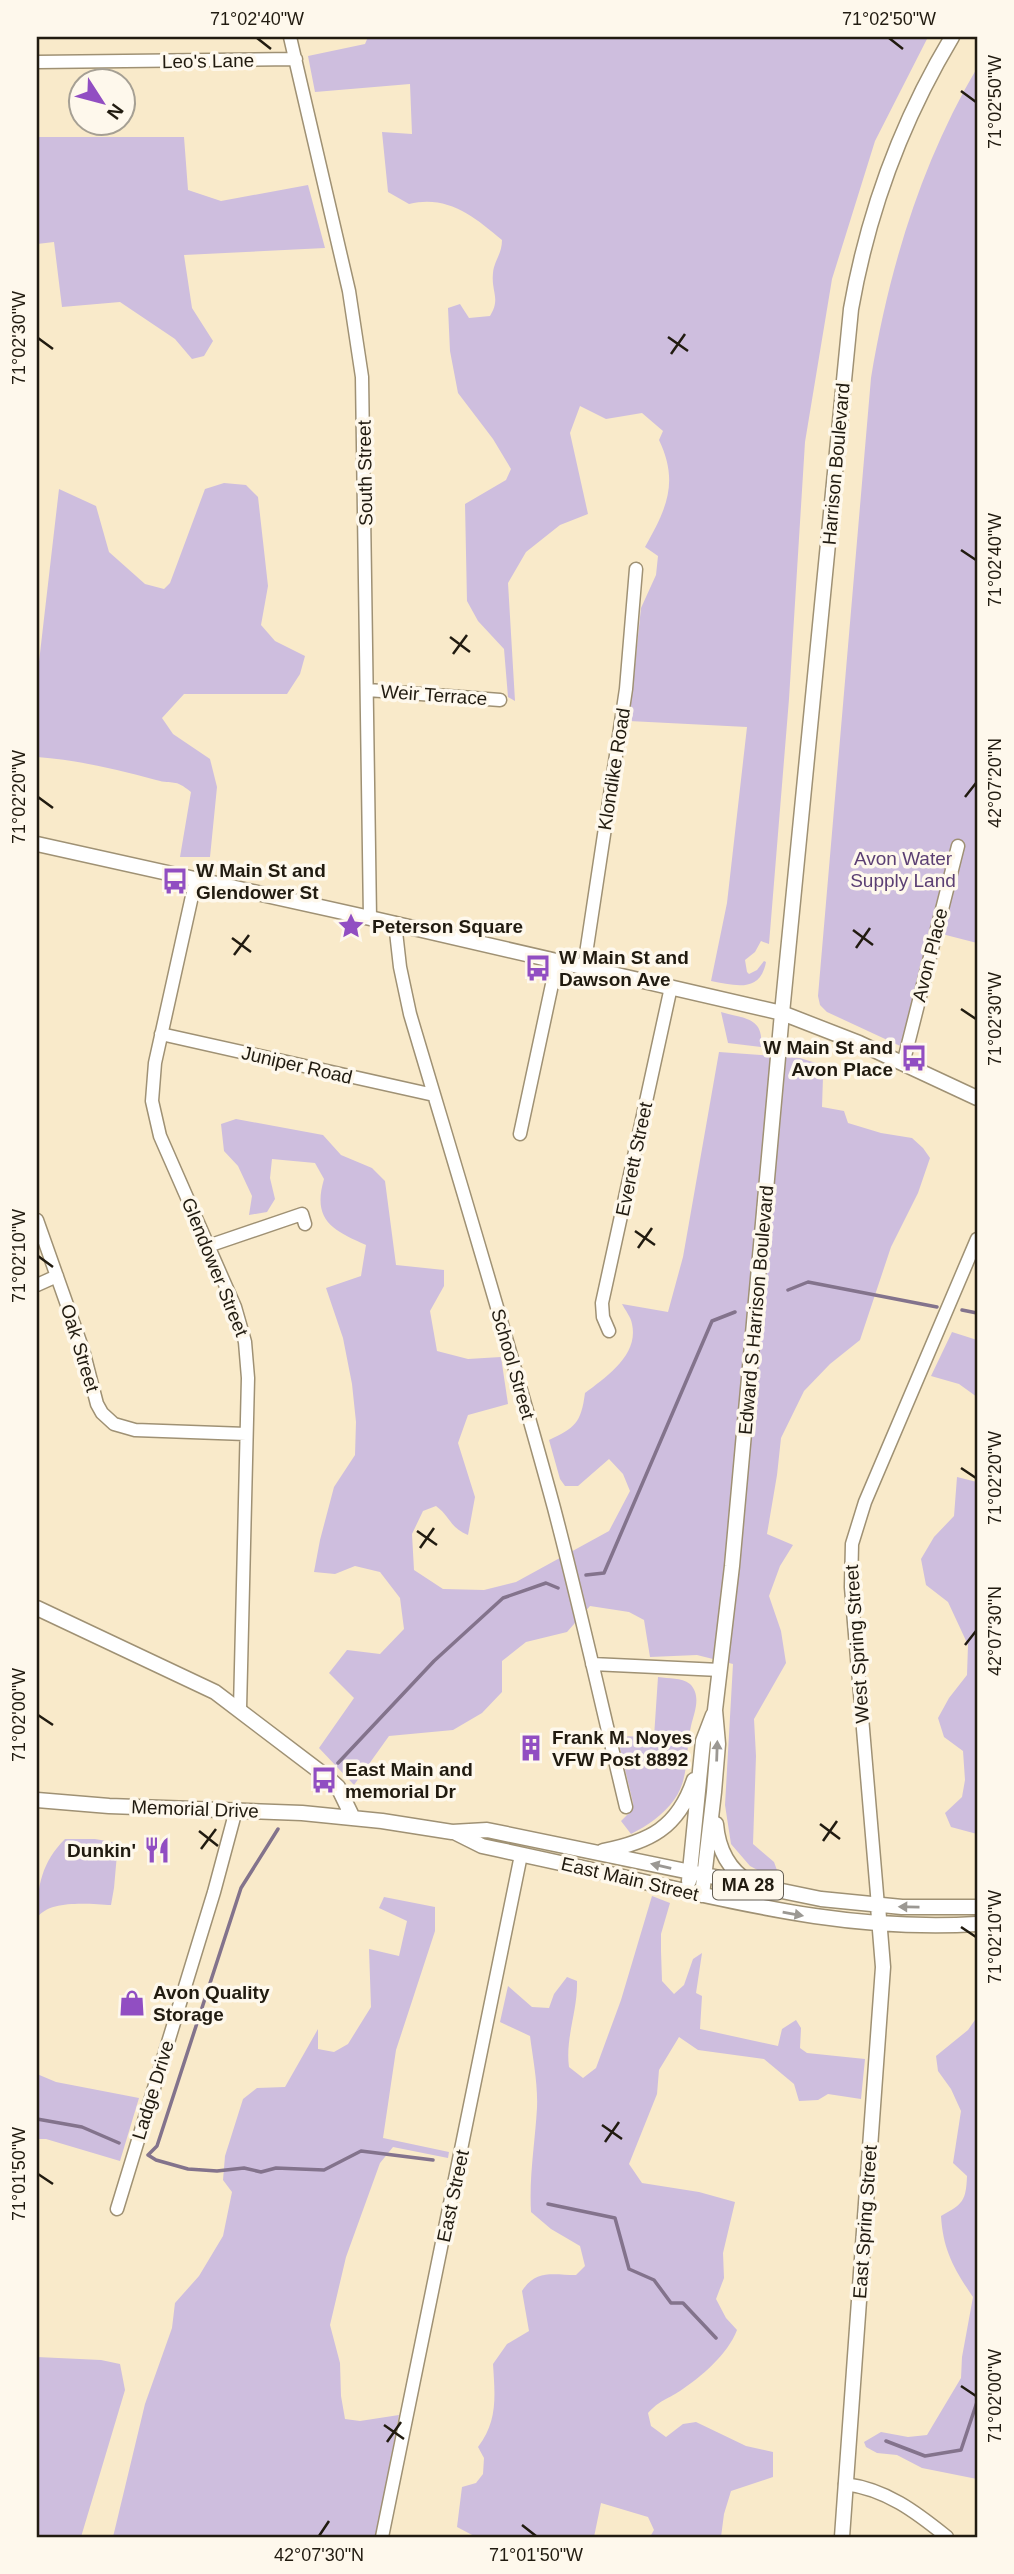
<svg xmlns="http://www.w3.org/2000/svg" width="1014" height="2574" font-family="Arial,sans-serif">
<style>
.green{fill:#cebede}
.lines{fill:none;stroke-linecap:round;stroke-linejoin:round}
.stream{stroke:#83738c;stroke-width:3.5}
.minor-casing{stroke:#9f9174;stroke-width:15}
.major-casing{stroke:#9f9174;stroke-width:17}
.minor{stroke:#fff;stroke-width:12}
.major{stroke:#fff;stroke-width:14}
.oneway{fill:#9b9893}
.ticks{fill:none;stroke:#211b10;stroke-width:2.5}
.labels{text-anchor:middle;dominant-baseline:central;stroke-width:7;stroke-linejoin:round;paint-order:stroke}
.shield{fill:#fef8ec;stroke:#635d52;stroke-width:2}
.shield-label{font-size:18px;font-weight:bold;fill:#211b10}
.street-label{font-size:19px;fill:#211b10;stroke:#fef8ec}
.park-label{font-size:19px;fill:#5b3f73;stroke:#fef8ec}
.poi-label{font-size:19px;font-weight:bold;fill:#211b10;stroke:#fef8ec;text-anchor:start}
.neatline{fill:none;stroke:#211b10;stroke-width:2.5}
.ticks-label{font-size:18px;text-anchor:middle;fill:#211b10}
</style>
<rect width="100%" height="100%" fill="#f9eaca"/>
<path class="green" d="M368,37h560l-53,104 -43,138 -27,163 -16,257 -20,245 -8,-3 -6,11 -10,8 2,12 2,2 8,-4 7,-9 2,1c-6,32 -32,23 -55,19l16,-78 20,-176 -118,-6 12,-113 15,-33 2,-19 -13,-9c22,-39 34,-65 14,-107l4,-9 -21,-18 -36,6 -26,-13 -10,27 18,81 -28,11 -34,27 -18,31 7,118 -7,-4 -4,-48 -26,-28 -11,-20 -2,-97 41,-24 5,-11 -18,-30 -35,-46 -8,-42 -2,-43 12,-4 9,14 21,-2c11,-18 1,-24 3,-43 1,-12 9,-19 9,-33 -29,-24 -54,-45 -93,-36l-21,-12 -6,-60 30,2 -2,-50 -95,8 -7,-36 57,-12z
M977,68v875l-35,-9 -31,117 -84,-39 -7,-7 -2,-9 53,-618c18,-109 50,-215 106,-310z
M37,137h147l4,53 33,11 87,-16 17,63 -141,7 8,53 21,33 -9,15 -12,3 -17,-20 -55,-37 -58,5 -8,-65 -17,2z
M224,483l22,2 12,12 10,89 -7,39 14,16 30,15 -5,18 -13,20h-103l-22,24 11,16 37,25 7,28 -7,70h-30l11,-65c-17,-14 -17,-7 -35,-12 -40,-11 -78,-20 -119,-23v-78l22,-190 37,17 13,46 36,32 19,5 6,-6 35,-94z
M721,1012c24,7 43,5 40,35l-33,-4z
M719,1052l81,6 16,5 7,14 -1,30 22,4 4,12 33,10 31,5 11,10 7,10 -12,35 -27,54 -31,93 -30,24 -26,27 -23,47 -4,37 -10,59 26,11 -13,21 -11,30 12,35 5,32 -32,56 2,37 -3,88 21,18 4,11 -11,2 -17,-9 -19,-22 -6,-39 8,-141 -36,-9 -47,2 -6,-37 -15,-8 -39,-6 -23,26 -41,10 -24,19v31l-20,21 -29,17 -64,6 -35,49 -35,-37 35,-50 -25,-25 18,-23 33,4 24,-25 -4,-31 -20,-26 -25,-6 -20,8 -21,-2 6,-32 14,-53 21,-32 1,-33 -4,-38 -9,-46 -17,-50 35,-12 5,-31c-34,-15 -54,-25 -42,-66l-9,-16 -43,-4 -2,19 5,21 -8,13 -18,3 3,-19 -14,-30 -14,-15 -3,-27 15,-5 87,16 18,20 31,13 13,13 11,84 48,5v16l-14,25 7,40 31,8 33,-2 7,47 -40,11 -10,28 17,54 -7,38c-19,-8 -17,-18 -32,-29l-13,5 -11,23 2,36 29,19 41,1 32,-8 93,-51 21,-40 -7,-17 -14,-15 -31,27h-13l-5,-7 -11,-39c26,-12 32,-17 36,-47 21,-16 54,-38 47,-69 -1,-7 -7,-14 -10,-20l46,8 15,-55z
M952,1332l25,8v57l-18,-13 -28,-8z
M957,1477l20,5v352l-26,-7 -6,-14 17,-16 3,-17 -2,-29 -19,-14 -6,-19 11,-20 18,-23 1,-30 -20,-43 -22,-17 -5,-26 13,-22 20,-21z
M658,1677c11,2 23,0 32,7 12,12 4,29 1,42 -6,25 -1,52 -17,74 -11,15 -27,26 -43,34l-10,-13 12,-12v-6l-16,-67 37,1z
M65,1839h30l23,4 -4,45 -3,17c-20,-1 -62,-6 -74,13 0,-32 5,-56 28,-79z
M652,1896l18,7 -9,31v17l1,30 12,13 10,-9 9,-26 9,-6 -6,40 6,3 -2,33 78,17 4,-17 14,-9 5,8 -1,20 7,5 58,6 -4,40 -33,-5 -10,6 -19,1 -5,-17 -30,-25 -66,-9 -19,-13 -20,33 -2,24 -28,70 13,19 57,9 36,10 -12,51 1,25 -8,21 10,19 11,12c-9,24 -36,47 -57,61 -14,9 -20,9 -32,22l3,13 15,11 17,-13 13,-2 50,24 27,6v25l-42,14 -7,23 -3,23h-71l4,-7 -6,-13 -47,-14 -7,34h-118l-19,-10 5,-40 14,-4 7,-9 1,-16 -6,-11c20,-26 17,-51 15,-83l14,-20 22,-13 -7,-40c14,-22 31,-16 54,-16l9,-9 -5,-20 -29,-17 -20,-17c-2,-36 4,-69 6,-104 1,-24 -4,-49 -7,-72l-30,-14 8,-36 24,21 17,1 5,-14 13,-17 10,4c1,29 -12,57 -8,86l14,11 13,-10 25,-68z
M384,1897l51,10v24l-39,119 -13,88 66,14 -1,6 -55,-11 -13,16 -34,94 -16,68 10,38 1,33 4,23 15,2 39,-6 -23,122h-263l32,-133 27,-76 3,-25 24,-27 24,-40 9,-44 -9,-12 2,-24 18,-57 14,-11 28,-1 33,-58v20l16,3 14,-8 23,-37 -2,-58 30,7 8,-35 -28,-13z
M977,2017v462l-55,-11 -25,-13 -20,-2 -11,-6 -2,-5 17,-10 27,5 19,-2 34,-57 1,-21 11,-60c-19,-28 -30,-47 -32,-81 22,-12 25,-15 26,-40l-14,-13 8,-52 -10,-22 -13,-18 -2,-15 32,-26z
M37,2074l19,8 83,16 -19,63 -74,-22h-9z
M37,2357l64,3 19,4 5,26 -44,147h-44z"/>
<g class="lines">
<path class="stream" d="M788,1290l20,-8 129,25
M962,1310l15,3
M586,1575l18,-2 108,-252 23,-9
M338,1763l96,-102 69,-63 43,-15 12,5
M278,1829l-37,59 -84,258 -9,9 8,5 32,9 29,2 27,-3 17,4 15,-4 48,2 37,-19 72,9
M37,2119l45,8 37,16
M548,2204l67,14 14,51 25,11 17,23h12l33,35
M886,2441l39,15 36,-6 16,-48"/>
<g class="minor-casing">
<path id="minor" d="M290,37l59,254 13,86 8,541
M37,62l259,-3
M368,690l132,10
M196,878l-41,185 -3,38 8,35 75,171 10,35 3,36 -8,331
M395,923l5,44 10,47c49,165 99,328 144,494 26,99 48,199 72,299
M584,967l42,-278 10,-120
M161,1034l273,61
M903,1064l55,-218
M520,1134l37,-173
M37,1220l46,130 14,54 5,9 12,11 21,6 111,4
M208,1246l94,-32 3,10
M37,1285l20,-9
M609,1331l-6,-14 -1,-14 69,-316
M592,1664l128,6
M878,1906l-27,-319 1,-43 13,-42 112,-263
M117,2209l97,-317 22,-82
M845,2484c41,5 71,28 102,53
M382,2537l139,-682"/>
</g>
<g class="major-casing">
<path id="major" d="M37,844l333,74 412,95 77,30 118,55
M37,1608l178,84 112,85 11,10 15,31
M37,1800l72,6 193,7 80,8 70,11 35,-2 334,69 81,8h75
M716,1824c2,25 13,46 34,59
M454,1832l28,14c56,12 112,24 167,37 112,25 212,48 328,41
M603,1851c46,-9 75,-23 91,-71
M689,1881l14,-140 10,-26
M702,1895l12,-103 4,-48 -3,-34 17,-144 50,-553 69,-704c17,-97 50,-187 101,-272
M842,2537l41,-570 -5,-61"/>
</g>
<use href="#minor" class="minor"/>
<use href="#major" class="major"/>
</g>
<defs><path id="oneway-solid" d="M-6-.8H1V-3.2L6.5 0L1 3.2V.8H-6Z" transform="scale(1.75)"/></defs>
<g class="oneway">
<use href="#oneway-solid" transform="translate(717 1751) rotate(-88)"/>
<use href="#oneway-solid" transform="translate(661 1866) rotate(-167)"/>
<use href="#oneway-solid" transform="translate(909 1907) rotate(-179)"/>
<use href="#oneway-solid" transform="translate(793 1914) rotate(10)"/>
</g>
<path class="ticks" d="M257,38l14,11M889,38l14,11M961,91l15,11M668,337l20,14M38,338l15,11M671,354l14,-20M961,550l15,10M450,637l20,15M453,654l14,-19M38,797l15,11M965,797l11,-14M853,930l20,15M232,938l19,14M856,948l14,-20M234,955l15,-20M961,1009l15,10M635,1231l20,14M638,1248l14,-20M38,1256l15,11M961,1468l15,10M417,1531l20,14M420,1548l14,-20M965,1645l11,-14M38,1715l15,10M820,1824l20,15M199,1831l19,15M823,1841l14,-20M201,1849l15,-20M961,1927l15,10M602,2125l20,14M605,2142l14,-20M38,2174l15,10M961,2386l15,10M384,2425l20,14M387,2442l14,-20M522,2525l14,11M319,2536l10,-15"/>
<defs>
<g id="bus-bare" transform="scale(2.1)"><path d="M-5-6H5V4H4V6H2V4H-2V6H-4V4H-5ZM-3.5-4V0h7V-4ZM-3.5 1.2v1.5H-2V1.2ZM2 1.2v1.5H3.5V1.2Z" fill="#914ec2" stroke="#fef8ec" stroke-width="2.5" paint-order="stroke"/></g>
<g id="sight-bare" transform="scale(2.1)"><path d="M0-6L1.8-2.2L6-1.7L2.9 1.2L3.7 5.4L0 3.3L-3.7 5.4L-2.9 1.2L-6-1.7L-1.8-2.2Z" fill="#914ec2" stroke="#fef8ec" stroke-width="2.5" paint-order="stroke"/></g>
<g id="building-bare" transform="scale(2.1)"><path d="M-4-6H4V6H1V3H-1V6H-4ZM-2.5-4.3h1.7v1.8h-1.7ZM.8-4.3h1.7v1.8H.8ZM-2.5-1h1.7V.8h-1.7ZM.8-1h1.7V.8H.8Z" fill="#914ec2" stroke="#fef8ec" stroke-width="2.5" paint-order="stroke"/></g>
<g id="restaurant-bare" transform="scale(2.1)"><path d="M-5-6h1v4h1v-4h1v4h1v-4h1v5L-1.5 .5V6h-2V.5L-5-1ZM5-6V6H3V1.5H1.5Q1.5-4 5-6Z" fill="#914ec2" stroke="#fef8ec" stroke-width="2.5" paint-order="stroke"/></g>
<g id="shop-bare" transform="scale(2.1)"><path d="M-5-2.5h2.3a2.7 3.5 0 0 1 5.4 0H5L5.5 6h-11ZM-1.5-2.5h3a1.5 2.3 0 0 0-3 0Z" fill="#914ec2" stroke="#fef8ec" stroke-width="2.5" paint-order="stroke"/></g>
</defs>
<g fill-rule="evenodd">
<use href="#bus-bare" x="175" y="881"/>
<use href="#sight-bare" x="351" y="926"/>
<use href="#bus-bare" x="538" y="968"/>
<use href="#bus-bare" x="914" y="1058"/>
<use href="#building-bare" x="531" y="1748"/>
<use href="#bus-bare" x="324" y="1780"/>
<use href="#restaurant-bare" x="157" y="1850"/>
<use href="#shop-bare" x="132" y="2003"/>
</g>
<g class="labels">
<rect class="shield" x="713" y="1870.5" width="70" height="29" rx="5"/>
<g class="shield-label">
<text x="748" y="1885">MA 28</text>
</g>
<g class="street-label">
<text transform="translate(208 61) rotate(-1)">Leo's Lane</text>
<text transform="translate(836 464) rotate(-85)">Harrison Boulevard</text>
<text transform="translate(365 473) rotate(-91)">South Street</text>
<text transform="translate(434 695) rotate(4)">Weir Terrace</text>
<text transform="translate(614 769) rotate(-81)">Klondike Road</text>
<text transform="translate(930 955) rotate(-76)">Avon Place</text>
<text transform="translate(297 1065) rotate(13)">Juniper Road</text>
<text transform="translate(634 1159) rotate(-78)">Everett Street</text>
<text transform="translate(215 1267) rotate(68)">Glendower Street</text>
<text transform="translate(756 1310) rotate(-85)">Edward S Harrison Boulevard</text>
<text transform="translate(80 1348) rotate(73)">Oak Street</text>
<text transform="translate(513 1364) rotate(74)">School Street</text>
<text transform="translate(857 1644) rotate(-94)">West Spring Street</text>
<text transform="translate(195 1809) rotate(2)">Memorial Drive</text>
<text transform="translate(630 1879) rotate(13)">East Main Street</text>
<text transform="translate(153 2090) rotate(-73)">Ladge Drive</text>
<text transform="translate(453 2196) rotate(-78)">East Street</text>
<text transform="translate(865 2222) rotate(-86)">East Spring Street</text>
</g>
<g class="park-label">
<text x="903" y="858">Avon Water<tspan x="903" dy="22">Supply Land</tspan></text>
</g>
<g class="poi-label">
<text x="196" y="870">W Main St and<tspan x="196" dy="22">Glendower St</tspan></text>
<text x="372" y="926">Peterson Square</text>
<text x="559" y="957">W Main St and<tspan x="559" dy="22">Dawson Ave</tspan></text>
<text x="893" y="1047" text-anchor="end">W Main St and<tspan x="893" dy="22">Avon Place</tspan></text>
<text x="552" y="1737">Frank M. Noyes<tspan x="552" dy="22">VFW Post 8892</tspan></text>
<text x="345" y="1769">East Main and<tspan x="345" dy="22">memorial Dr</tspan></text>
<text x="136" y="1850" text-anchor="end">Dunkin'</text>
<text x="153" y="1992">Avon Quality<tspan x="153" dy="22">Storage</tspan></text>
</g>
</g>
<rect width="1014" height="2574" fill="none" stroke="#fef8ec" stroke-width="77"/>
<g transform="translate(102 102) rotate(126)"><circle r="33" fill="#fef8ec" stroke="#a6a094" stroke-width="2"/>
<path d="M0-5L12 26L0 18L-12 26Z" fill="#914ec2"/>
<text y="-10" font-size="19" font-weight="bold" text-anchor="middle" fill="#211b10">N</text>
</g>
<rect x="38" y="38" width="938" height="2498" class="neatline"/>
<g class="ticks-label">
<text x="257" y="25">71°02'40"W</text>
<text x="889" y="25">71°02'50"W</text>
<text transform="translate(995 102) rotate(-90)" y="6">71°02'50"W</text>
<text transform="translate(19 338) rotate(-90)" y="6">71°02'30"W</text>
<text transform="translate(995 560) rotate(-90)" y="6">71°02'40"W</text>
<text transform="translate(995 783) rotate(-90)" y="6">42°07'20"N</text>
<text transform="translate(19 797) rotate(-90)" y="6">71°02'20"W</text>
<text transform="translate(995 1019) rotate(-90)" y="6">71°02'30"W</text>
<text transform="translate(19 1256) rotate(-90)" y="6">71°02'10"W</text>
<text transform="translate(995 1478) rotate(-90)" y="6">71°02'20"W</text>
<text transform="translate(995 1631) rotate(-90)" y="6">42°07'30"N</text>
<text transform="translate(19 1715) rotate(-90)" y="6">71°02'00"W</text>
<text transform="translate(995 1937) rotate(-90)" y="6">71°02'10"W</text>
<text transform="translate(19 2174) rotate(-90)" y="6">71°01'50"W</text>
<text transform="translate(995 2396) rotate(-90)" y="6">71°02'00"W</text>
<text x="319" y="2561">42°07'30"N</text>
<text x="536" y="2561">71°01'50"W</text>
</g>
</svg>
